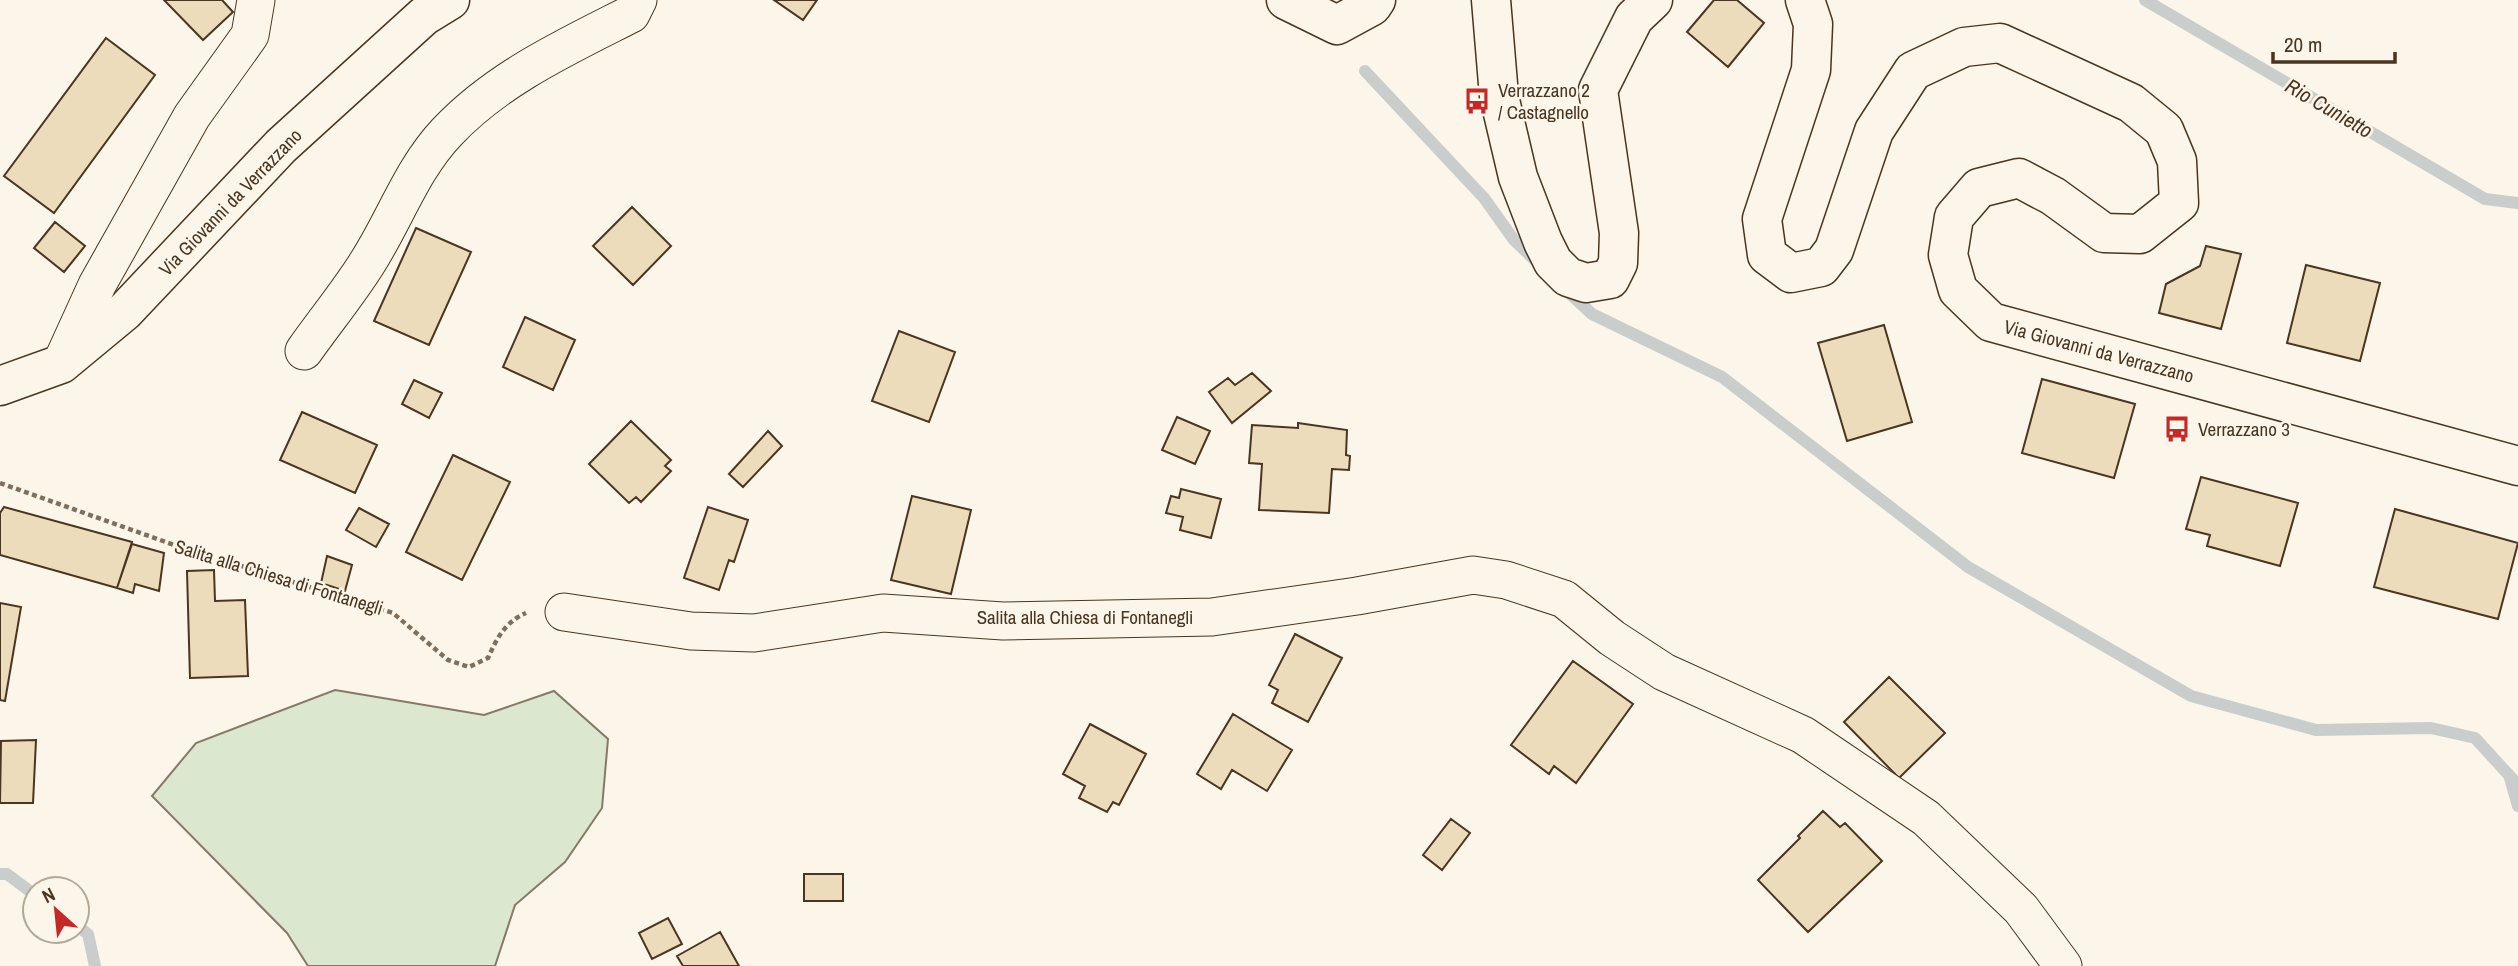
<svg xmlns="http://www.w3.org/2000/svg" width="2518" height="966" font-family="'Archivo Narrow',sans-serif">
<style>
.green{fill:#dce7d0;stroke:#887966;stroke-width:2}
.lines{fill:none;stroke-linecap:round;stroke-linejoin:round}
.stream{stroke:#c9cecd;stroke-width:12}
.building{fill:#ecdcbc;stroke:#4a3520;stroke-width:2}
.minor-casing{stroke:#4a3520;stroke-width:39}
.tertiary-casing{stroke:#4a3520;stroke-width:41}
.path{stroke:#7f6f5c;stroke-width:4.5;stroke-dasharray:5 3.5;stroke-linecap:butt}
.minor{stroke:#fbf6e9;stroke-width:37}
.tertiary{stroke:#fbf6e9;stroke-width:38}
.labels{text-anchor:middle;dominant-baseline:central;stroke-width:5;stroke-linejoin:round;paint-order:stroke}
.poi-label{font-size:19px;fill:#4a3520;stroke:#fbf6e9;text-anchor:start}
.street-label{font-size:19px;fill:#4a3520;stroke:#fbf6e9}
.water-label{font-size:21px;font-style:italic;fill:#4a3520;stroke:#fbf6e9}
</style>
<rect width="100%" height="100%" fill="#fbf6e9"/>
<path class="green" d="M335,690l149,25 70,-24 54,48 -6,69 -37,54 -50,43 -20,61h-187l-21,-33 -135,-137 44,-53z"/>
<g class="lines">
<path class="stream" d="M2145,0l340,199 33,4
M1365,71l119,127 30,42 24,23
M1566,290l26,24 130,63 246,190 223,129 125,34 115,-2 44,10 43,47
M2510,778l8,28
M0,874h7l28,21
M77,926l11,8 7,32"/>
</g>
<path class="building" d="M164,0h58l11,12 -30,28z
M774,0h43l-14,20z
M1714,0h23l27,23 -36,44 -41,-35z
M106,38l49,37 -101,138 -50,-37z
M632,207l39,39 -38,39 -40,-39z
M55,222l30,24 -21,26 -30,-24z
M416,228l55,24 -42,93 -55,-24z
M2206,246l35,8 -20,75 -62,-16 7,-29 34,-18z
M2306,265l74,18 -20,78 -73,-18z
M525,317l50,23 -22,50 -50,-23z
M1884,325l28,97 -65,19 -29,-98z
M899,331l56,21 -26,70 -57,-21z
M1252,373l19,18 -39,32 -23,-31 19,-14 7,7z
M2042,379l93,25 -21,74 -92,-25z
M414,380l28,13 -13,25 -27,-14z
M302,412l75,33 -22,48 -75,-33z
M1177,417l33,14 -15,33 -33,-14z
M631,421l40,39 -6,6 6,5 -30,31 -5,-5 -7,6 -40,-39z
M1298,423l49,7 -1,25 4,1 -1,14 -17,-1 -3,44 -70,-3 3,-46 -13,-1 3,-38 46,3z
M768,431l14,15 -39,41 -14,-13z
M453,455l57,27 -48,98 -56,-28z
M2201,477l97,26 -18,63 -73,-20 3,-11 -24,-6z
M1181,489l40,10 -10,39 -31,-8 3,-13 -17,-4 5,-17 8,2z
M912,496l59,14 -20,84 -60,-14z
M4,507l128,35 -15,46 -117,-33v-42z
M708,507l40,13 -14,42 -5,-2 -10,30 -35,-12z
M359,508l30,16 -13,23 -30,-17z
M2395,509l123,34 -20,76 -124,-32z
M132,544l32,9 -5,38 -24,-7 -2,9 -16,-5z
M327,556l25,9 -7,26 -24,-8z
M214,570l1,31 30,-1 3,76 -58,2 -3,-107z
M0,603l21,4 -16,94 -5,-1z
M1295,634l47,24 -34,64 -36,-19 6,-13 -9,-5z
M1573,661l60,43 -57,79 -22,-17 -5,8 -38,-29z
M1889,677l56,56 -46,45 -55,-56z
M1233,714l59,36 -25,41 -35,-21 -11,19 -24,-15z
M1090,724l56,30 -27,51 -6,-3 -6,10 -28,-14 6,-12 -22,-12z
M36,740l-3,63h-33l1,-62z
M1823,811l17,16 5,-4 37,38 -74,71 -50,-52 42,-42 -2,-2z
M1451,819l19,14 -28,37 -19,-15z
M804,874h39v27h-39z
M668,918l14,26 -30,15 -13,-26z
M720,932l19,34h-56l-6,-10z"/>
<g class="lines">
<g class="minor-casing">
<path id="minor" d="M304,351c21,-30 46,-60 65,-91 27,-43 43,-91 78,-128 51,-54 119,-85 184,-118l7,-14
M61,364l36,-79 95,-169 58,-81 6,-35
M564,612l127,19 63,2 129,-20 120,8 209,-4 145,-21 116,-21 33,5 58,19 48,39 52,34 139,63 123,83 95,91 42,57"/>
</g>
<g class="tertiary-casing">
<path id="tertiary" d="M1286,0l51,25 35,-19 4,-6
M1491,0l8,96 19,81 25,65 10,20 15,15 18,6 24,-4 8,-16 1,-30 -21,-143 36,-72 19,-18
M1805,0l8,24 -2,46 -49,149 5,36 24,18 30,-6 13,-17 40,-119 39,-60 51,-24 36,-4 131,60 33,27 13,31 2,42 -39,31 -36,-1 -51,-37 -34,-18 -40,10 -25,29 -6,38 10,35 33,32 527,144
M0,386l61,-22 64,-53 156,-165 143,-130 26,-16"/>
</g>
<path class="path" d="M0,483l177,63 216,67 55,47 21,7 19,-9c9,-20 17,-36 38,-45"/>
<use href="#minor" class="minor"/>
<use href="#tertiary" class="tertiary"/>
</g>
<defs>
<g id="bus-bare" transform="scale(2.1)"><path d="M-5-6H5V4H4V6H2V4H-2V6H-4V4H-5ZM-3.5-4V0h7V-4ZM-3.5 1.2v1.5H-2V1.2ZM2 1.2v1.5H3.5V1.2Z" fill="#c62828" stroke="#fbf6e9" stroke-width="2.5" paint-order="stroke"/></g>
</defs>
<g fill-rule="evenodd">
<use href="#bus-bare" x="1477" y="101"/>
<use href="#bus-bare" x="2177" y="429"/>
</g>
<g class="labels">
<g class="poi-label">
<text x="1498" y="90">Verrazzano 2<tspan x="1498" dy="22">/ Castagnello</tspan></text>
<text x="2198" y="429">Verrazzano 3</text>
</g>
<g class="street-label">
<text transform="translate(230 202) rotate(-46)">Via Giovanni da Verrazzano</text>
<text transform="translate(2099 351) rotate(15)">Via Giovanni da Verrazzano</text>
<text transform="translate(279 577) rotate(17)">Salita alla Chiesa di Fontanegli</text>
<text x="1085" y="617">Salita alla Chiesa di Fontanegli</text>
</g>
<g class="water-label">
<text transform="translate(2329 108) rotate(30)">Rio Cunietto</text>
</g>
</g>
<g transform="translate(56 910) rotate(333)"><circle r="33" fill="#fbf6e9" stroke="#b4a999" stroke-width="2"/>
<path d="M0-5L12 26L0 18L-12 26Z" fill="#c62828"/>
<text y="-10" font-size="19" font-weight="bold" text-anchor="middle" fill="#4a3520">N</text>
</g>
<path d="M2273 52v10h122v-10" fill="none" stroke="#4a3520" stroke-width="3.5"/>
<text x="2284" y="52" font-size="21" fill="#4a3520" stroke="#fbf6e9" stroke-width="5" paint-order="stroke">20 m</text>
</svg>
